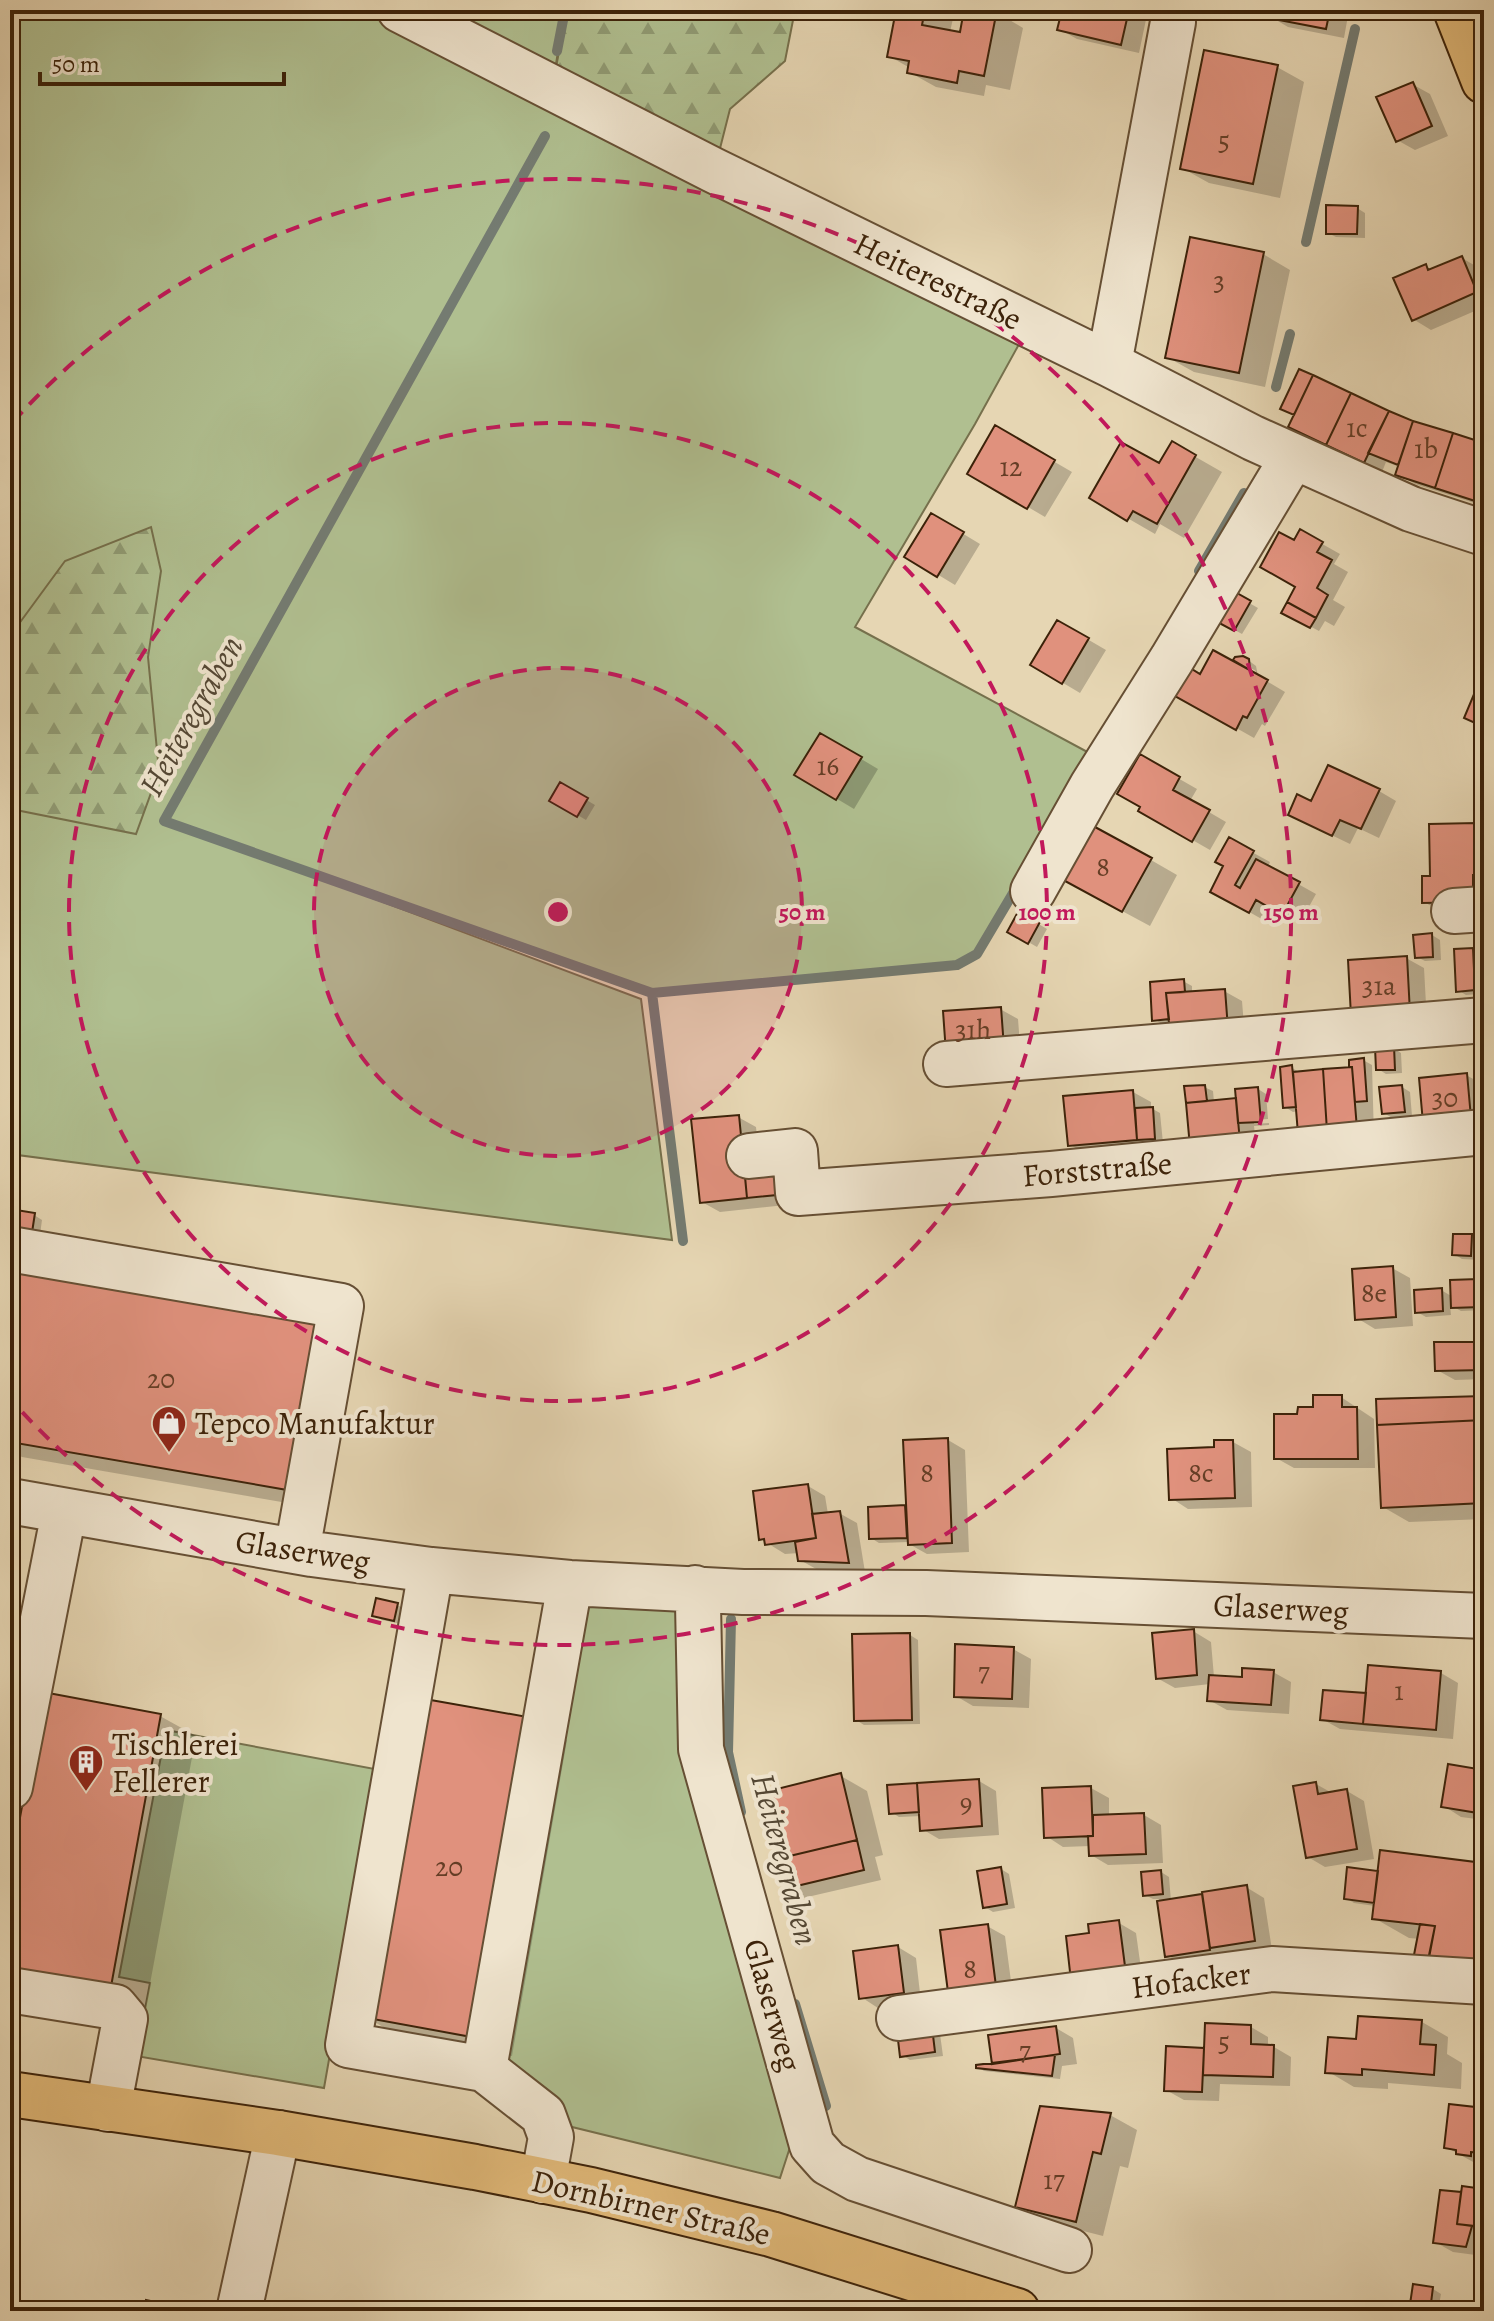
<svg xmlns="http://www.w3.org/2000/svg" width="1494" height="2321" font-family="Alegreya,serif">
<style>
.green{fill:#b0bf90;stroke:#76704c;stroke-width:2}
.forest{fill:url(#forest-firs);stroke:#76704c;stroke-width:2}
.shadow{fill:#0003}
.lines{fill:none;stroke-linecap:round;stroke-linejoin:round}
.stream{stroke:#747b71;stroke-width:10}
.building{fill:#e0917d;stroke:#3c2209;stroke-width:2}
.minor-casing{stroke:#664f34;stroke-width:48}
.major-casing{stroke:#3c2209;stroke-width:48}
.minor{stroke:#efe4ce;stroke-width:44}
.major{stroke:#e3bb7a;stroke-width:44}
.ring{fill:none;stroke:#c2185b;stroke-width:4;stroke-dasharray:14 10}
.labels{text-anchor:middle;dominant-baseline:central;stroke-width:8;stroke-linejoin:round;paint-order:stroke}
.number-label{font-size:28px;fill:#653e26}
.street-label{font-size:32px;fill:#3c2209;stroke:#efe4ce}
.poi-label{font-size:32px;fill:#3c2209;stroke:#efe4ce;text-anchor:start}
.water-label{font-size:34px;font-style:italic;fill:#544734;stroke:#efe4ce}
.centre{fill:#c2185b;stroke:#efe4ce;stroke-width:4}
.ring-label{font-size:24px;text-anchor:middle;font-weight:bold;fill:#c2185b;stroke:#efe4ce;stroke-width:8;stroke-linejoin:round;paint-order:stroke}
</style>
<defs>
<pattern id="forest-firs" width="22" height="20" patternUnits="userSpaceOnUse" patternTransform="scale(2)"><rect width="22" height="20" fill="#b0bf90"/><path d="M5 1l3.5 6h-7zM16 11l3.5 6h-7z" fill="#909b74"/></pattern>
</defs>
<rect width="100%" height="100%" fill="#e6d6b3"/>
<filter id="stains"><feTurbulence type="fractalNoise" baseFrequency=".0025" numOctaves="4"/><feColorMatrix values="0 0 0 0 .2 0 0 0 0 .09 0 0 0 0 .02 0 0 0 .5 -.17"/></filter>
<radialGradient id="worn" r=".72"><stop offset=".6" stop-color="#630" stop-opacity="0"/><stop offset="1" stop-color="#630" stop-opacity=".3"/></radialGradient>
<path class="green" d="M10,10h555l-13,78 477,238 -54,98 -120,203 238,128 -116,199 -20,11 -305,28 -426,-150 415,156 31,241 -662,-86z
M590,1605l95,3 108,530 -13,40 -216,-53 -67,-66 84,-444z
M166,1730l214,40 -56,318 -188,-32 14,-73 -31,-6z"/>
<path class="forest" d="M567,10h228l-10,51 -55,48 -17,67 -161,-88z
M151,527l10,44 -13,86 11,114 -23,63 -120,-24 -6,-4v-170l55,-75z"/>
<path class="shadow" d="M898,10h49l7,4 -4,18 11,2 5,-24 30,2 27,16 -13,62 -24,-5 -2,11 -48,-9 -27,-15 1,-4 -21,-12z
M1064,10h84l-9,43 -62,-14 -18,-10z
M1272,10h77l-5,28 -56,-11 -17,-10z
M1277,67l27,15 -24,116 -71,-15 -27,-15z
M1412,84l18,10 18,42 -33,14 -18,-10z
M1357,208l8,5v25l-29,-1 -8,-4z
M1263,254l27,16 -25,117 -71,-15 -27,-15z
M1462,258l17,10 5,11v28l-53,23 -18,-11 12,-53 8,4z
M1388,413l96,32v61l-69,-22 -17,-10 2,-7 -14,-5 -4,10 -74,-36z
M996,428l76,44 -27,45 -75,-44z
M1173,444l49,28 -38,66 -24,-14 -5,10 -64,-37 69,-31z
M932,515l48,29 -25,41 -48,-29z
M1301,532l39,22 -6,10 14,8 -15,28 12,7 -11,19 -9,-5 -6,10 -36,-19 15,-26 -3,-44z
M1228,591l30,17 -16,26 -29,-16z
M1058,622l48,28 -26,43 -47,-28z
M1236,660h12l8,6 2,10 27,16 -20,34 -3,-2 -8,14 -85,-48 32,-14 53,-1 2,-4z
M821,735l57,34 -24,40 -57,-34z
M1141,757l56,32 -7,12 36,21 -16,28 -70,-40z
M561,785l34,20 -9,15 -34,-20z
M1379,791l17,10 -17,37 -21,-10 -8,16 -60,-29 22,-12z
M1475,825l9,5v81l-42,1 -18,-10 8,-24z
M1230,840l40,22 -2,5 48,27 -16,29 -26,-14 -7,13 -55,-31 14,-25z
M1151,860l26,15 -27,51 -67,-36z
M1020,913l27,16 -10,18 -28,-16z
M1432,935l8,5 1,20 -16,1 -8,-4z
M1472,950l8,4 1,12h3l-6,28 -12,1 -8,-5z
M1406,958l18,10 3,54 -57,3z
M1183,981l9,5v8l32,-3 18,10 3,37 -74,-15 -9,1 -8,-5z
M1000,1009l18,10 3,39 -56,4z
M1393,1048l8,5 1,20 -16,1 -8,-5z
M1363,1060l9,5 2,73 -76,-27 -5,1 -8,-5 7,-39 9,5 50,-4v-8z
M1466,1075l18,10v43l-42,4z
M1204,1087l9,4 1,11 24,1 20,-14 8,5 2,25 -14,1v4l15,-1v2l-15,1 3,25 -47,5z
M1402,1087l8,5 2,24 -20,2 -8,-5z
M1133,1092l18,10v6l9,5 3,30 -76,12 -18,-11z
M738,1117l18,10 4,39 44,37 -84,9 -18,-10z
M10,1211l24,4 8,5 -3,22z
M1471,1236l11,7 2,-5v72l-23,1 -11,-6 1,10 -25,2 -9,-5 24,-22 12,7 -1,-15 28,-1 1,-21 -19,-1 -8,-5z
M1392,1268l18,10 3,48 -38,3 -18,-11z
M10,1304l348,33 -30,173 -306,-53 -12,-7z
M1484,1344v35l-29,1 -18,-10z
M1341,1397l33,22 1,49h-81l-18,-10 23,-42z
M1484,1398v121l-75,3 -26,-15z
M948,1440l17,10 4,102 -42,2 -18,-10v-2l-30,1 -8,-5 34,-31 3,2z
M1233,1442l18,10 1,55 -64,2 -17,-11z
M808,1486l17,10 3,18 11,-1 18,10 8,49 -47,-2 -18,-10 -1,-7 -14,1 -24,-15z
M397,1605l8,4 -3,15 -20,-4 -8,-5z
M1193,1631l18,11 3,35 30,2 29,-7 18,10 -2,32 -62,-4 -18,-10 1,-16 -35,4 -18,-10z
M910,1635l8,5 2,84 -56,1 -8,-5z
M1013,1649l18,10 -2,49 -56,-2 -17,-10z
M1441,1673l17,10 -5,56 -113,-10 -18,-10 45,-23z
M160,1716l36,20 -51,275 -135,-32v-96z
M532,1720l35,20 -55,316 -113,-20 -35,-20z
M1484,1772v48l-23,-3 -17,-11z
M841,1776l26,15 16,64 -8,2 6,23 -78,18 -17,-10z
M979,1781l17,10 3,44 -60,4 -17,-10 -1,-13 -22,1 -8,-5z
M1316,1784l16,9 15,-2 17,10 10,58 -49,8 -17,-10z
M1091,1788l18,10v18l35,-1 17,10 2,38 -55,2 -17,-10 -1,-9 -27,1 -17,-11z
M1484,1865v123l-64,-49 -11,-1 -35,-20 1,-12 -21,-3 -8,-5 34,-25z
M1001,1869l8,5 6,34 -22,4 -8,-5z
M1161,1872l8,5 2,24 75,-14 18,11 8,52 -87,16 -18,-11 -8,-56h-6l-8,-4z
M1119,1923l17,10 7,50 -52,-48z
M987,1926l18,10 9,68 -45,5z
M898,1947l18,11 5,44 -43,6 -17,-11z
M1422,2022l26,15 -1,17 15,9 -1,26 -73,-6v6l-34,-2 -27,-16 31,-29z
M1251,2027l17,10v10h6l17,10 -1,29 -70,-2 -1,17 -35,-1 -18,-10 2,-42 38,2z
M1056,2028l17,10 4,26 -15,2 -2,13 -76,-8 -6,-4 16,-2z
M932,2029l8,5 3,22 -33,4 -8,-5z
M1484,2110v54l-9,-1 -29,-16z
M1110,2115l27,15 -9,38 -8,-2 -17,70 -59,-15 -27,-15z
M1484,2191l-1,65 -30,-4 -18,-10 7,-50 20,2z
M1433,2289l8,5 -3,17h-27z"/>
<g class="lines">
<path class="stream" d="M557,51l8,-41
M545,136l-381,685 488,172 31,248
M1306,242l49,-213
M1276,387l14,-53
M1199,571l45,-78
M652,993l305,-28 20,-11 42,-71
M731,1619l-3,133 13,60
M795,2004l31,102"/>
</g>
<path class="building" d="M896,10h29l-3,15 38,7 4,-22h33l-13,66 -25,-5 -2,12 -50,-10 2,-12 -22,-4z
M1062,10h67l-8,35 -64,-15z
M1270,10h60l-4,19 -57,-11z
M1204,50l74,15 -25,119 -73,-15z
M1413,82l19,44 -36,16 -20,-45z
M1326,205l32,1 -1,28h-31z
M1190,237l74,15 -25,121 -74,-15z
M1462,256l15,36 -65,29 -19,-43 33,-14 2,6z
M1299,369l14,6 -19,40 -14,-6z
M1313,375l38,18 -25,52 -38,-18z
M1351,393l38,18 -25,52 -38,-18z
M1389,411l24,10 -15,44 -30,-12z
M1413,421l40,12 -18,55 -40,-13z
M995,425l60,35 -28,49 -60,-35z
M1453,433l31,10v31l-9,27 -40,-13z
M1172,441l24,14 -39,69 -24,-13 -6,10 -38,-23 32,-56 38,21z
M931,513l33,19 -27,45 -33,-20z
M1300,529l23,13 -6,10 15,8 -15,28 11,7 -12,23 -29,-16 8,-15 -35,-20 19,-35 15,8z
M1228,588l23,13 -17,30 -24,-13z
M1287,602l29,16 -6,10 -29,-15z
M1057,620l32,18 -27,46 -32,-19z
M1213,650l55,30 -21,38 -4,-2 -7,14 -70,-39 16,-28 18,11z
M1243,656l6,3 1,11 -17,-10 2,-3z
M1477,687l7,3v37l-20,-9z
M820,733l42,24 -26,43 -42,-25z
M1140,754l40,23 -7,13 37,20 -18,32 -54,-31 2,-4 -23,-13z
M1328,765l52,24 -19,40 -21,-9 -8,16 -44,-21 9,-21 14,7z
M560,782l28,16 -11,19 -28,-16z
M1084,821l68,37 -30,54 -68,-37z
M1476,823l2,52h-5v27l-51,1v-27h8l-1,-52z
M1229,837l25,14 -19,34 5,3 16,-29 44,23 -18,33 -26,-15 -7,13 -39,-21 13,-26 -8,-4z
M1019,910l21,12 -12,22 -21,-12z
M1432,933l1,24 -18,1 -2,-23z
M1473,948l2,42 -19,2 -2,-43z
M1407,956l3,57 -59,3 -3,-56z
M1474,964h10v45h-7z
M1184,979l1,13 -19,1 3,26 -17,2 -2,-39z
M1225,989l3,40 -58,4 -4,-40z
M1001,1007l3,41 -58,5 -3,-42z
M1394,1046l1,24h-19l-1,-23z
M1364,1058l3,43 -12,1 -3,-35h-3v-7z
M1292,1065l4,42 -13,1 -3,-41z
M1352,1067l5,62 -30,2 -4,-62z
M1323,1069l4,62 -29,3 -5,-62z
M1467,1073l4,45 -48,5 -4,-45z
M1205,1085l2,16 -21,2 -2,-17z
M1402,1085l3,27 -23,2 -3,-27z
M1258,1087l3,35 -23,1 -3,-34z
M1133,1090l4,50 -69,6 -5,-50z
M1236,1098l4,44 -50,5 -4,-44z
M1153,1107l2,32 -18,1 -2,-32z
M739,1115l8,83 -47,5 -9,-84z
M783,1162l4,32 -40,4 -3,-33z
M10,1209l25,4 -4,26 -21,-4z
M1453,1234h19l-1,22 -19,-1z
M1480,1236h4v45h-6z
M16,1259l307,56 -30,176 -283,-49v-149z
M1393,1266l3,51 -41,3 -3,-51z
M1478,1279l3,28 -30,1 -1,-28z
M1442,1288l1,23 -28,2 -1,-23z
M1434,1342h50v28l-49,1z
M1313,1395h29v12h15l1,52h-84v-45h23l1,-7h15z
M1484,1396v24l-107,5 -1,-26z
M1484,1420v83l-103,5 -4,-83z
M948,1438l4,105 -44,2 -5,-105z
M1214,1440h19l2,58 -66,2 -2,-51 47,-2z
M808,1484l8,54 -51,7 -1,-6 -5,1 -6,-49z
M905,1505l2,33 -38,1 -1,-32z
M840,1511l9,52 -51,-2 -3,-19 21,-4 -4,-24z
M376,1598l22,5 -4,18 -22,-5z
M1194,1629l3,46 -41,4 -4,-46z
M910,1633l2,87 -58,1 -2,-87z
M955,1644l59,3 -2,52 -58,-2z
M1368,1665l73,6 -5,59 -73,-6z
M1242,1668l32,2 -3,35 -64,-4 2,-26 33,2z
M1323,1690l43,3 -3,31 -43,-4z
M43,1692l118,22 -51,278 -100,-18v-102z
M425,1699l108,19 -56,320 -115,-21z
M1448,1764l36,6v44l-43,-7z
M841,1773l16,67 -80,19 -16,-66z
M979,1779l3,47 -62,5 -3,-48z
M1316,1782l2,12 29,-5 10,60 -51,9 -13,-72z
M917,1783l2,29 -30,2 -2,-29z
M1091,1786l2,50 -49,2 -2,-50z
M1144,1813l2,41 -57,2 -1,-20h5v-21z
M857,1840l7,30 -80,19 -7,-30z
M1380,1850l104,13v-3v82l-8,33 -49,-10 8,-39 -63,-7z
M1001,1867l6,37 -24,4 -6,-37z
M1347,1867l31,4 -4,32 -30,-4z
M1161,1870l2,24 -20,2 -2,-24z
M1247,1885l8,56 -45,7 -8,-56z
M1202,1894l8,56 -45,7 -8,-56z
M1119,1920l7,54 -55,7 -5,-45 23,-3 -1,-9z
M988,1924l9,70 -48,6 -9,-70z
M1420,1924l15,2 -7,37 -15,-3z
M898,1945l6,48 -45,6 -6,-48z
M1358,2016l64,4 -2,24 16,1 -2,30 -72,-6v6l-37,-2 3,-36 28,2z
M1205,2023l46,2v19l23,1 -1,32 -70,-2z
M1056,2026l4,28 -68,10 -4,-29z
M932,2027l3,25 -35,5 -3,-26z
M1166,2046l38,2 -2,44 -38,-1z
M1055,2055l-3,21 -76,-8v-3z
M1449,2104l35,4v45l-13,-1v4l-15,-2v-4l-12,-2z
M1040,2106l71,7 -10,41 -8,-2 -17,70 -61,-15z
M1462,2186l22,3v38l-27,-3z
M1440,2190l21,2 -4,32 15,2 -6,21 -33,-4z
M1413,2284l20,3 -3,24h-21z
M146,2300l37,8 -1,3h-38z
M1444,2302l40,6v3h-41z"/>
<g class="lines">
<g class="minor-casing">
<path id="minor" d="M400,10l313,160 396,194 144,74 158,71 73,24
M1109,364l64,-342
M1033,891l59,-105 80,-127 121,-202
M1454,911l30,-2
M946,1064l538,-44
M749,1156l46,-5 3,42 253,-19 433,-42
M10,1249l331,57 -44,245
M10,1501l302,53 119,16 139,13 173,9 183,1 558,23
M431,1570l-83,475 136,24 59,46 8,22 -8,44
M695,1588l3,16 3,145 111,396 16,18 29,16 212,71
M10,1787l54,-275
M10,1990l105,17 10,12 -17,90
M899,2018l373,-49 212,13
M484,2069l86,-486
M239,2311l39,-178"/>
</g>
<g class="major-casing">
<path id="major" d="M1456,10l28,71
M10,2094l268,39 197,34 116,23 180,44 246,77"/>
</g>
<use href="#minor" class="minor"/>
<use href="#major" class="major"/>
</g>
<circle cx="558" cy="912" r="244" fill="#c2185b" fill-opacity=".12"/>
<g class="ring">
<circle cx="558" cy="912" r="244"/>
<circle cx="558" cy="912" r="489"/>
<path d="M13 422A733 733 0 1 1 13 1402"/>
</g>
<defs>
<g id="shop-pin" transform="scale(1.8)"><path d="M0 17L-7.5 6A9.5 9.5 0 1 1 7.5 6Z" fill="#8f2418" stroke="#efe4ce"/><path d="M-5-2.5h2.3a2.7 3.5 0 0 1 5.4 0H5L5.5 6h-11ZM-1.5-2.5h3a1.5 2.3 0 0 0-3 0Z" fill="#fff"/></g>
<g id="building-pin" transform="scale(1.8)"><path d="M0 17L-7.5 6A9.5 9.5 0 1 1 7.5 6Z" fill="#8f2418" stroke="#efe4ce"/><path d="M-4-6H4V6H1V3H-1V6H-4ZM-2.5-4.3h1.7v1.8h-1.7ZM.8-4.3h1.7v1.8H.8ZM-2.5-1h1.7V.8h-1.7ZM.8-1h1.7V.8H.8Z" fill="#fff"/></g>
</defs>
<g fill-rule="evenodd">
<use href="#shop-pin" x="169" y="1423"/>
<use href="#building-pin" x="86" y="1762"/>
</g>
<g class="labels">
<g class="number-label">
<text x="1224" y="141">5</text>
<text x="1219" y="281">3</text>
<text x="1357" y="428">1c</text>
<text x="1426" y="449">1b</text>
<text x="1011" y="467">12</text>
<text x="828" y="766">16</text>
<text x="1103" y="867">8</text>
<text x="1379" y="986">31a</text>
<text x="973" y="1030">31h</text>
<text x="1445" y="1098">30</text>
<text x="1374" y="1293">8e</text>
<text x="161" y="1379">20</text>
<text x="927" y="1473">8</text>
<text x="1201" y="1473">8c</text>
<text x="984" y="1672">7</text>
<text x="1399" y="1691">1</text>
<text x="966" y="1803">9</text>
<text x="449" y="1867">20</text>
<text x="970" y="1969">8</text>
<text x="1224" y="2042">5</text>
<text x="1025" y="2051">7</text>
<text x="1054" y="2180">17</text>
</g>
<g class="street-label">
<text transform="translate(938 281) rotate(26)">Heiterestraße</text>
<text transform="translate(1097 1169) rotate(-5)">Forststraße</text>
<text transform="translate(303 1551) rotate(9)">Glaserweg</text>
<text transform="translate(1281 1608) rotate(3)">Glaserweg</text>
<text transform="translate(1191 1980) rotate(-7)">Hofacker</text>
<text transform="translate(773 2005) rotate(74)">Glaserweg</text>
<text transform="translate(651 2207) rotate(13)">Dornbirner Straße</text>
</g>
<g class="poi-label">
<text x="195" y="1423">Tepco Manufaktur</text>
<text x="112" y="1744">Tischlerei<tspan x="112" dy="37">Fellerer</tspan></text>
</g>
<g class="water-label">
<text transform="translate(191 716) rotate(-61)">Heiteregraben</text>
<text transform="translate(785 1859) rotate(75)">Heiteregraben</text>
</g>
</g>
<circle cx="558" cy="912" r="12" class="centre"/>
<g class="ring-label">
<text x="802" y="920">50 m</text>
<text x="1047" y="920">100 m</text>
<text x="1291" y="920">150 m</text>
</g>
<rect width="1494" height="2321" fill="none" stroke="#e6d6b3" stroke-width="40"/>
<rect x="12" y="12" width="1470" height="2297" fill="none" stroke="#3c2209" stroke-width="4"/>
<rect x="20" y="20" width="1454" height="2281" fill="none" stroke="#3c2209" stroke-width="2"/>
<path d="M40 72v12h244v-12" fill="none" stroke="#3c2209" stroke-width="4"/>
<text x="52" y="72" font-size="24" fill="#3c2209" stroke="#efe4ce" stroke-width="6" paint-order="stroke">50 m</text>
<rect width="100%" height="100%" filter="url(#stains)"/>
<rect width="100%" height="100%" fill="url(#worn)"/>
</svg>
